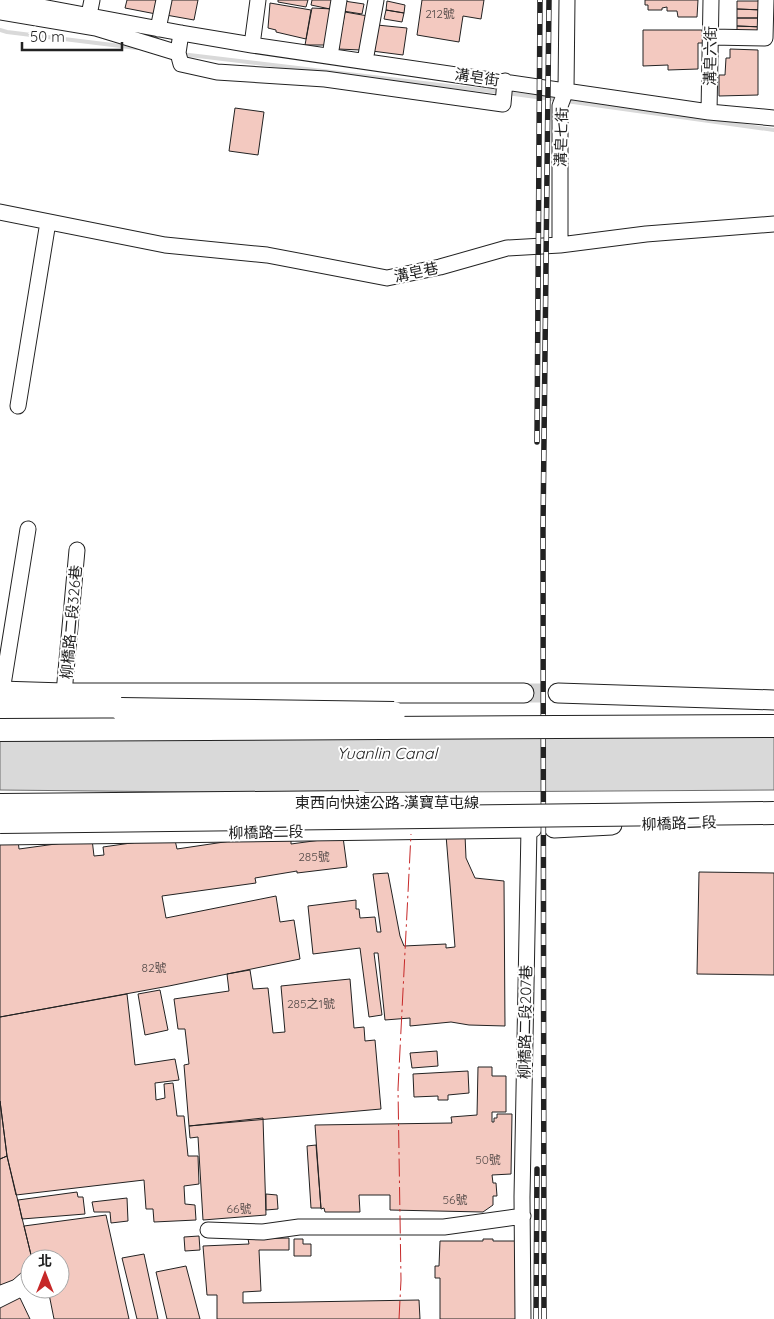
<svg xmlns="http://www.w3.org/2000/svg" width="774" height="1319" font-family="Quicksand,'Noto Sans TC',sans-serif">
<style>
.water{fill:#d9d9d9;stroke:#6f6f6f}
.lines{fill:none;stroke-linecap:round;stroke-linejoin:round}
.stream{stroke:#d9d9d9;stroke-width:4}
.building{fill:#f3c9c0;stroke:#222}
.major-tunnel{stroke:#d3d3d3;stroke-width:19;stroke-dasharray:19 9;stroke-linecap:butt}
.minor-casing{stroke:#222;stroke-width:17}
.major-casing{stroke:#222;stroke-width:21}
.highway-casing{stroke:#222;stroke-width:24}
.minor{stroke:#fff;stroke-width:15}
.major{stroke:#fff;stroke-width:19}
.highway{stroke:#fff;stroke-width:22}
.rail-casing{stroke:#222;stroke-width:5.5}
.rail{stroke:#fff;stroke-width:4;stroke-dasharray:11;stroke-linecap:butt}
.highway-bridge-casing{stroke:#222;stroke-width:24;stroke-linecap:butt}
.highway-bridge{stroke:#fff;stroke-width:22}
.power{stroke:#c62828;stroke-width:1;stroke-dasharray:18 4 2.5 4;stroke-linecap:butt}
.labels{text-anchor:middle;dominant-baseline:central;stroke-width:4;stroke-linejoin:round;paint-order:stroke}
.number-label{font-size:12px;fill:#564c4a}
.street-label{font-size:15px;fill:#222;stroke:#fff}
.water-label{font-size:16px;font-style:italic;fill:#222;stroke:#fff}
</style>
<rect width="100%" height="100%" fill="#fff"/>
<path class="water" d="M774,733v57l-488,3 -286,-3v-54z"/>
<g class="lines">
<path class="stream" d="M0,30l7,2 130,16
M181,54l318,38
M506,93l53,7
M566,101l208,29"/>
</g>
<path class="building" d="M127,0h32l-3,14 -31,-6z
M169,0h29l-4,20 -28,-5z
M278,0h30l-2,7 -28,-5z
M312,0h20l-2,9 -19,-4z
M422,0h62l-3,19 -18,-3 -4,26 -42,-7z
M645,0h53l-1,17h-19l-1,-6h-10v-4l-5,1v2h-14v-5h-3z
M344,1l20,3 -2,10 -19,-3z
M387,1l18,4 -1,8 -18,-3z
M737,1h26v9l-26,-1z
M270,3l41,7 -5,29 -30,-7v-2l-8,-2z
M312,8l21,1 -7,36h-21z
M737,9l26,1v8h-26z
M386,10l18,3 -2,9 -18,-3z
M345,12l23,4 -7,34 -23,-1z
M737,18h26v9l-26,-1z
M377,25l30,3 -4,27 -31,-4z
M737,26l26,1 -1,9 -25,-1z
M643,30h59l1,13h-5v26l-30,1v-5l-25,1z
M730,49l28,1v45l-39,1v-21h6l1,-17h4z
M235,108l29,4 -6,43 -29,-4z
M446,835h19l1,23 9,20 29,3 1,145 -36,-1 -18,-3 -41,4v-8l-25,2 -7,-67h-4l8,62 -13,2 -9,-69 -47,6 -5,-48 48,-6v9h3l1,9 15,-1 2,15h4l-8,-58 15,-1 12,63 4,10 42,-2v4l9,-1z
M343,837l4,30 -50,6v-2l-42,7 1,5 -94,13 4,22 110,-22 4,26 14,-2 6,39 -131,27 -169,31v-177h18l1,9 73,-10 2,17 10,-1 -1,-8 56,-8 16,1 2,9 74,-11h40v6z
M699,872l75,1v102l-77,-1z
M250,970l3,19 15,-1 5,45 12,-1 -4,-46 69,-7 4,49 10,-1 1,14 10,-1 6,69 -192,17 -5,-61 5,-1 -4,-35h-7l-4,-30 55,-8 -2,-17z
M160,990l8,40 -23,5 -7,-41z
M127,994l8,71 40,-6 4,21 -24,3 1,17 9,-2 -1,-14 9,-1 4,33h7l4,40h10l1,28 -15,2 1,18 10,1 1,15 -42,2 -1,-13h-7l-2,-29 -128,15 -9,-39 -7,-55v-84z
M437,1051l1,15 -26,2 -2,-15z
M478,1067h14v9h14v36h-14v10h2v-4h3v-4h15l-1,60 -19,1 1,8h3l1,13h-4v9l-10,7 -93,-2v-15h-31l1,17h-35l-1,-4 -3,1 -6,-84 137,-2 -1,-6 26,-2z
M468,1071l1,22 -21,2v5h-10v-4l-24,1 -1,-23z
M0,1101l7,55 -7,3z
M263,1118l3,97 -63,5 -5,-83 -8,1 -1,-12z
M316,1145l5,63h-10l-4,-62z
M7,1156l25,103h-2v6l-17,15 -13,5v-126z
M77,1192l1,5h5l2,17 -63,5 -4,-19z
M266,1194l11,1 1,14 -12,1z
M127,1198l1,23 -17,2 -1,-11h-16l-2,-10z
M106,1215l23,104h-75l-6,-30h12v-30h-7l-1,-2 -20,2 -8,-33z
M199,1236l1,14 -15,1 -1,-14z
M289,1238v12h-30l2,41 -18,1v11l176,-3 1,19h-203v-24h-10l-4,-49 46,-2 -1,-5z
M294,1239h9v5h8v12h-17z
M483,1239h10v2h26l-1,78h-78v-41h-5v-12h4l1,-25h43z
M144,1254l14,65h-21l-15,-61z
M186,1266l14,53h-33l-11,-47z
M20,1298l10,21h-30v-11z"/>
<g class="lines">
<path class="major-tunnel" d="M524,693h34"/>
<g class="minor-casing">
<path id="minor" d="M4,0l177,33 71,12 457,67 65,6
M0,12l96,16 82,25
M89,15l3,-15
M158,29l6,-29
M181,33l-3,20 3,11 36,8 108,7 178,25 2,-23
M711,37l54,1 1,-38
M252,45l6,-45
M330,56l9,-56
M365,61l11,-61
M709,112l2,-112
M0,212l165,33 102,10 120,23 53,-11 67,-19 53,-3 86,-11 128,-10
M560,245v-139l6,-16 1,-90
M18,406l30,-184
M2,691l26,-162
M64,693l13,-143
M208,1230l55,2 36,-5h145l79,-11
M523,1319l-1,-122 7,-369"/>
</g>
<g class="major-casing">
<path id="major" d="M0,691l64,2h460
M558,693l216,7
M554,828l58,-3
M0,835l532,-7"/>
</g>
<g class="highway-casing">
<path id="highway" d="M0,708l121,1"/>
</g>
<use href="#minor" class="minor"/>
<use href="#major" class="major"/>
<use href="#highway" class="highway"/>
<g class="rail-casing">
<path id="rail" d="M537,442l3,-442
M536,1319l1,-150
M544,1319l-1,-790 6,-529"/>
</g>
<use href="#rail" class="rail"/>
<g class="highway-bridge-casing">
<path id="highway-bridge" d="M121,709l273,4
M0,730l774,-4
M0,805l359,-3
M0,822l774,-9"/>
</g>
<use href="#highway-bridge" class="highway-bridge"/>
<path class="power" d="M399,1319l2,-39 -3,-191 13,-255"/>
</g>
<g class="labels">
<g class="number-label">
<text x="440" y="13">212號</text>
<text x="314" y="856">285號</text>
<text x="154" y="967">82號</text>
<text x="311" y="1003">285之1號</text>
<text x="488" y="1159">50號</text>
<text x="455" y="1199">56號</text>
<text x="239" y="1208">66號</text>
</g>
<g class="street-label">
<text transform="translate(710 56) rotate(-89)">溝皂六街</text>
<text transform="translate(477 77) rotate(8)">溝皂街</text>
<text transform="translate(561 137) rotate(-88)">溝皂七街</text>
<text transform="translate(416 272) rotate(-12)">溝皂巷</text>
<text transform="translate(71 622) rotate(-85)">柳橋路二段326巷</text>
<text x="387" y="802">東西向快速公路 漢寶草屯線</text>
<text transform="translate(679 823) rotate(-2)">柳橋路二段</text>
<text transform="translate(266 832) rotate(-1)">柳橋路二段</text>
<text transform="translate(525 1022) rotate(-89)">柳橋路二段207巷</text>
</g>
<g class="water-label">
<text x="387" y="753">Yuanlin Canal</text>
</g>
</g>
<g transform="translate(45 1274)"><circle r="24" fill="#ffffff" stroke="#a7a7a7"/>
<path d="M0-4L9 19L0 12L-9 19Z" fill="#c62828"/>
<text y="-8" font-size="14" font-weight="bold" text-anchor="middle" fill="#222222">北</text>
</g>
<path d="M22 42v8h100v-8" fill="none" stroke="#222222" stroke-width="2.5"/>
<text x="30" y="42" font-size="15" fill="#222222" stroke="#ffffff" stroke-width="4" paint-order="stroke">50 m</text>
</svg>
